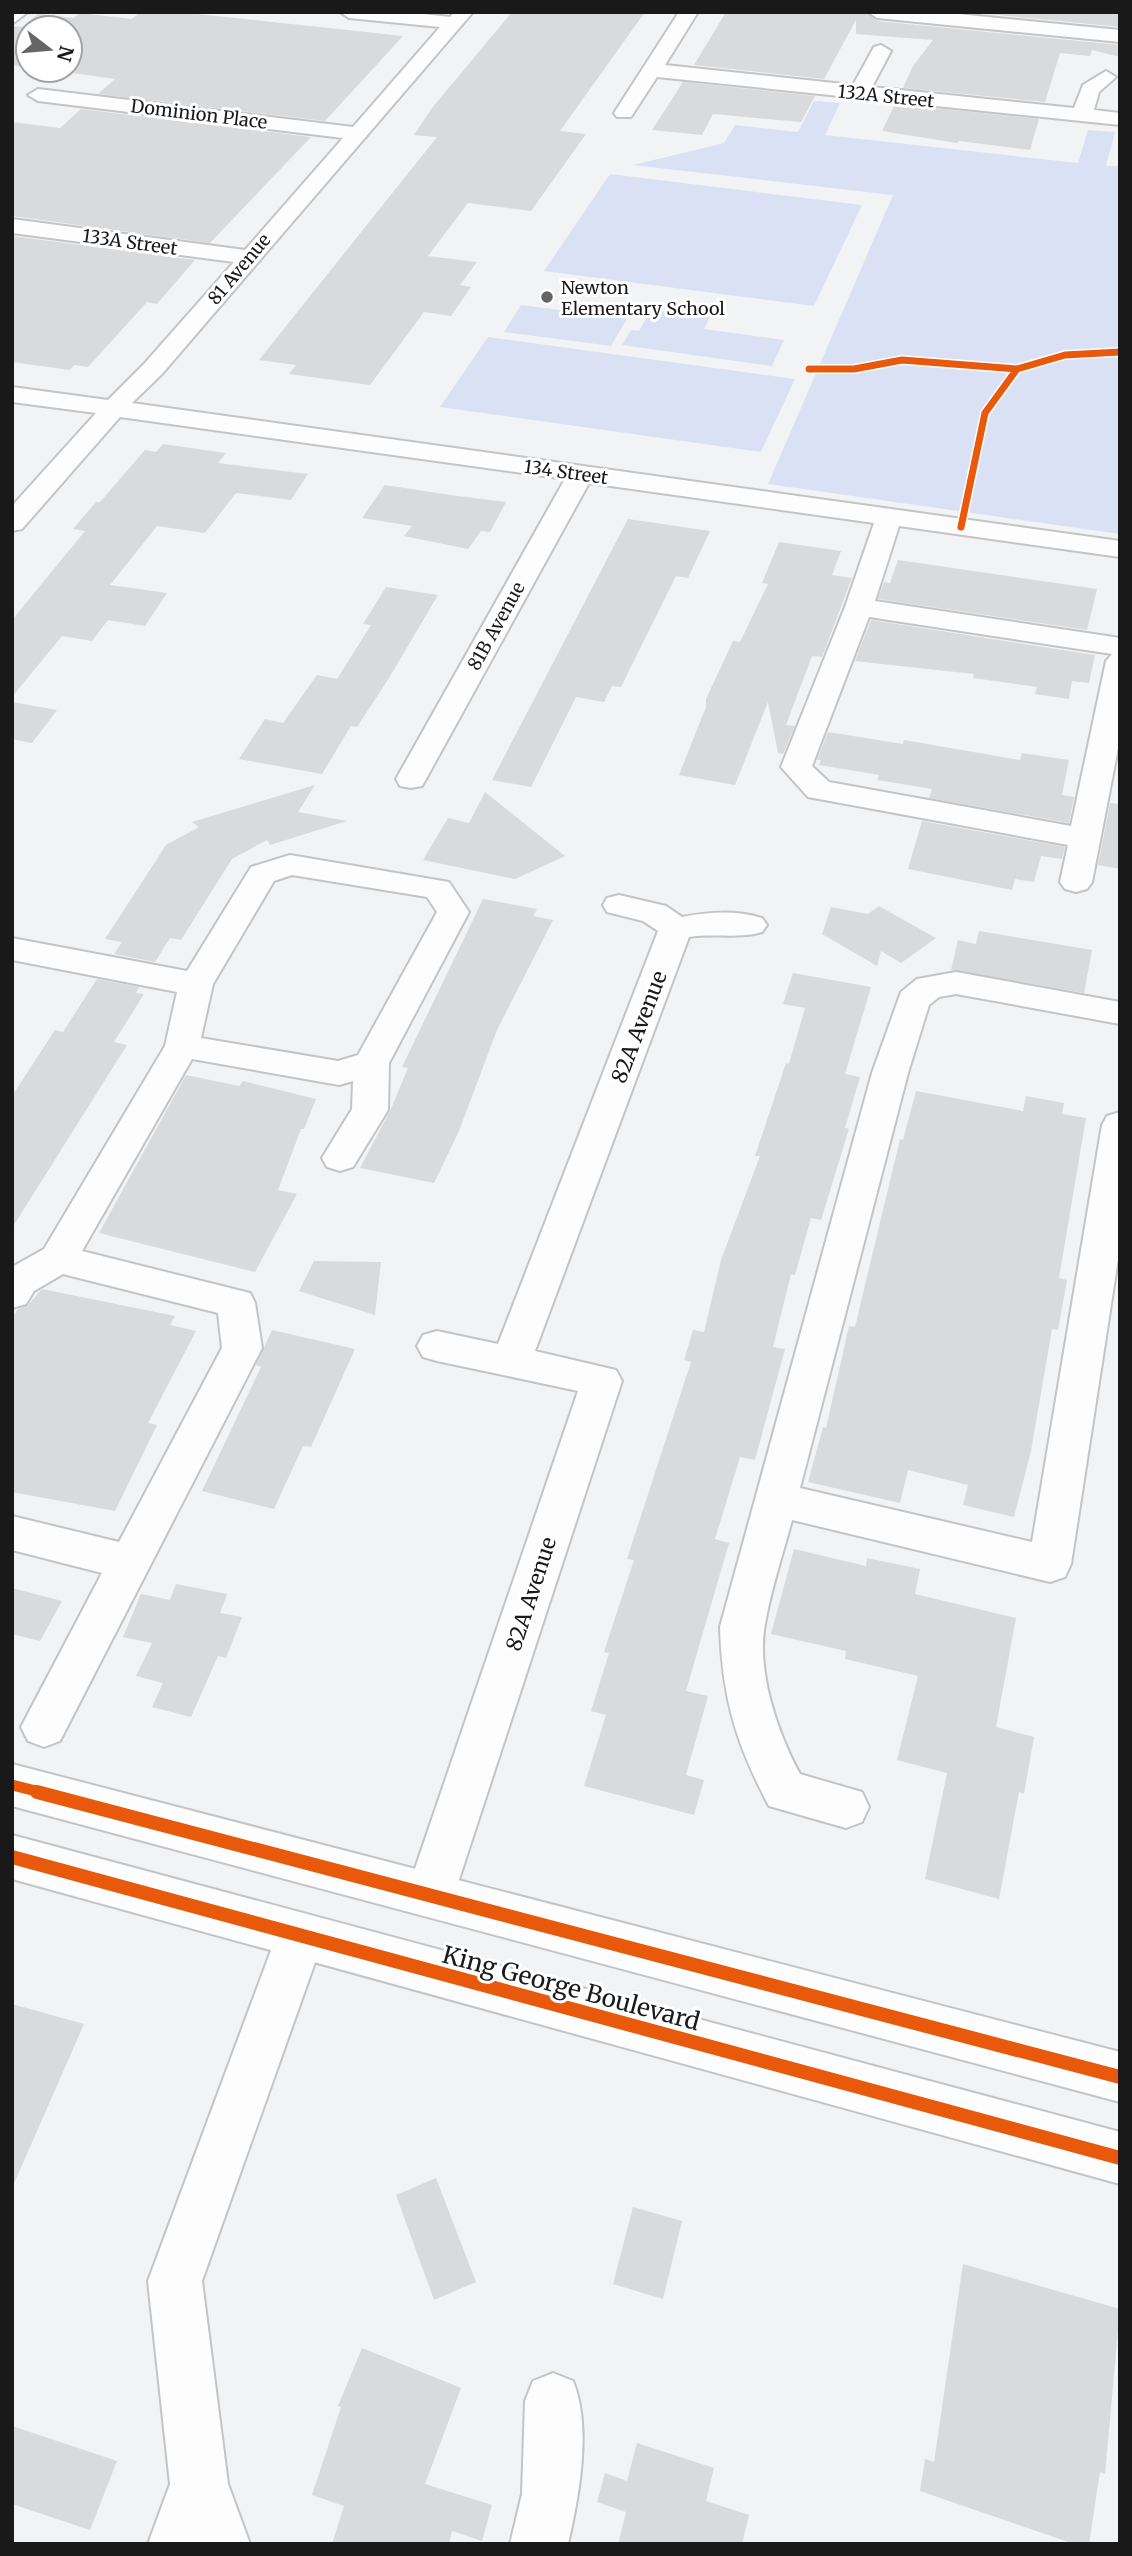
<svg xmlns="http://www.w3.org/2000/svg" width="1132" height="2556" font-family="Merriweather,serif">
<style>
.green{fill:#dbe1f5}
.building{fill:#d9dadb}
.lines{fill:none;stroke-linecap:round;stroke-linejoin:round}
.minor-casing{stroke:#c3c4c5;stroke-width:4}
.major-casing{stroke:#c3c4c5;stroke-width:4}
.minor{fill:#fdfdfd;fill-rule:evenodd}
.major{fill:#fdfdfd;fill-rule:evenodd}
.cycleway-far2-casing{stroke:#fff;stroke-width:10}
.cycleway-far1-casing{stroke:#fff;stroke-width:16}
.cycleway-casing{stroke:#fff;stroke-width:18}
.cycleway-far2{stroke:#e8590c;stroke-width:7}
.cycleway-far1{stroke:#e8590c;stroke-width:11}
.cycleway{stroke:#e8590c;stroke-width:14}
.poi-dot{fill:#656566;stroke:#fff;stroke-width:2.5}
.labels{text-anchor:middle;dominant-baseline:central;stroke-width:6;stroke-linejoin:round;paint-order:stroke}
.far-street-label{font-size:18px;fill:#19191a;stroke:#fff}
.far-poi-label{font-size:18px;fill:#19191a;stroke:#fff;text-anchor:start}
.street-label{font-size:21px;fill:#19191a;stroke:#fff}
.near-street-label{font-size:24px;fill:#19191a;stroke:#fff}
</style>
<rect width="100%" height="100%" fill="#f2f3f4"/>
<path class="green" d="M814,101l26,2 -15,32 253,28 10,-33 27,2 -9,34h14v368l-352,-50 125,-289 -260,-30 91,-22 11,-18 63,7z
M610,174l252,31 -48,101 -270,-35z
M521,305l106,14 -16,27 -107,-14z
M651,310l59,7 -6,12 80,11 -12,26 -150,-21 9,-15 8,1z
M488,337l307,42 -34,73 -321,-45z"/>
<path class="building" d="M140,12h38l225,24 -78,85 -227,-27 17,-15 -64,-9h19v-42h-42v39l-16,-2v-39l10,1 16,-13 36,4 5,-5 53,6z
M512,12h133l-85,119 26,3 -55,77 -63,-8 -40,53 49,6 -17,23 11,2 -20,29 -27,-4 -54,73 -81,-11 7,-9 -37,-5 178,-223 -23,-2 18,-27z
M726,12h139l12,9 243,24v12l-28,-7 -2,6 -30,-3 -15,49 -142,-14 10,-22 20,-26 -77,-6v-14l-32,59 -130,-14z
M967,12h133l20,2v13z
M683,82l132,14 -14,26 -88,-8 -11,21 -50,-5z
M895,104l144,15 -9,31 -71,-9 -2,2 -75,-12z
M81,109l230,28 -101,106 -198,-27v-94l48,6z
M12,236l183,24 -38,44 -10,-2 -59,65 -14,-2 -4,5 -58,-8z
M163,444l63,9 -8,10 90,11 -17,26 -55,-7 -31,40 -48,-7 -47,59 57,8 -22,33 -37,-6 -16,21 -30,-5 -50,61v-77l73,-89 -12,-2 23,-27h4l45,-52 11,2z
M385,485l65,10 56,7 -16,30 -9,-1 -13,18 -64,-13 8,-10 -50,-8z
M628,519l82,12 -22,47 -12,-2 -55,111 -9,-1 -8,16 -28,-5 -45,90 -39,-7z
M779,542l62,9 -9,24 20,3 -30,79 -10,-1 -26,69 9,1 -12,28 -5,-1 -10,-51 -33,83 -56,-10 27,-68v-8l27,-58 7,1 28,-58 -6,-1z
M898,560l199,29 -10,41 -209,-31 6,-17 6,1z
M386,587l52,8 -49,83 -32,49 -6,-1 -29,48 -83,-15 26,-40 18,4 34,-48 20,4 34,-54 -8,-1z
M871,620l224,35 -6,28 -17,-2 -3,18 -34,-5 2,-7 -64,-9 1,-4 -119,-13z
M12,702l45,8 -25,33 -20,-4z
M828,732l75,12 1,-4 116,20 2,-7 47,7 -7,35 12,2 -5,26 -140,-25 3,-9 -55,-9 2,-5 -60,-10 2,-5h-4z
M315,785l-17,27 49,9 -77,24 -3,-5 -35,19 -51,81 -11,-2 -15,24 -41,-8 8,-12 -17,-3 61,-94 33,-18 -7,-5z
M485,792l80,64 -50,23 -92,-19 25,-42 21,5z
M1110,803l10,1v65l-22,-4z
M922,821l143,26 -3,12 -21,-3 -7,26 -19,-3 -3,11 -104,-21z
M483,899l54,10 -4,7 20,4 -56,110 -38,101 -25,52 -74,-15 30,-57 18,-43 -6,-1z
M879,906l30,17 27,15 -35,25 -20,-12 -4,15 -55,-32 9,-27 37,7z
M979,931l113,19 -8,43 -133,-23 7,-30 18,4z
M793,973l78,14 -26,87 15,3 -15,51 4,1 -28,91 -10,-2 -16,57 -4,-1 -18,73 12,2 -30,111 -15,-3 -25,82 14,4 -43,148 22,5 -22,79 18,5 -10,35 -110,-29 22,-71 -15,-4 18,-58 -5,-1 30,-92 -7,-1 64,-197 -7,-2 9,-30 11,2 17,-72 39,-104h-5l31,-93 3,1 16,-56 -22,-4z
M97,979l42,8 -3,6 8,1 -30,48 13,3 -115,183v-132l43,-66 8,2z
M186,1075l53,11 4,-5 73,18 -12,30h-3l-23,61 19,4 -42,78 -156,-39z
M916,1091l107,20 3,-15 38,7 -2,11 24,4 -27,160 8,2 -9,50 -6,-1 -21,122 -17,66 -51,-12 5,-20 -60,-15 -8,33 -92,-21 15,-55 3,1 23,-102 6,1 45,-188 3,1z
M314,1261l67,1 -6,53 -76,-24z
M42,1289l133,27 -5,9 26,6 -48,92 9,2 -42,86 -103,-19v-174l6,-9 10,-4z
M272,1330l83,19 -44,98 -8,-1 -29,63 -72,-18 59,-124 -5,-2z
M794,1549l72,17 1,-8 53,11 -5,25 101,24 -20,109 38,10 -10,57 -5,-2 -20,107 -74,-20 22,-106 -50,-13 21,-84 -73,-17 1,-8 -75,-17z
M176,1584l51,10 -7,19 22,4 -16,41 -8,-2 -27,61 -39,-10 11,-24 -27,-7 16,-33 -29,-6 18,-43 29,6z
M12,1588l50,13 -22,40 -28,-7z
M12,2004l72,20 -72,164z
M436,2178l40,104 -42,18 -38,-105z
M633,2207l49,14 -19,78 -50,-15z
M963,2264l157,45 -15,165 -5,-2 -11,72h-15l-154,-53 5,-32 9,3z
M362,2348l99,40 -36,96 67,21 -10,36 -30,-10 -3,13h-117l12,-38 -32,-11 29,-88 -3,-1z
M12,2426l105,35 -27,69 -78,-26z
M637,2443l77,25 -8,33 43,14 -7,29h-124l8,-32 -29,-10 8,-29 22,8z"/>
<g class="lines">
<g class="minor-casing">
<path id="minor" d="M12,12h16l-16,12z
M340,12h66l44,5 4,-5h19l-311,362 -30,29 988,138v16l-221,-31 -24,75 245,37v100l-28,144 -5,7 -11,3 -11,-3 -5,-7 8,-37 -260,-48 -27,-30 64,-160 29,-84 -285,-40 -163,296 -4,7 -11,2 -11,-2 -4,-7 169,-300 -445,-62 -98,112 -10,2v-25l84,-93 -84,-11v-15l96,13 36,-36 90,-102 -222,-29v-14l233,31 98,-112 -305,-37 -10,-6 10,-6 315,38 87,-100 -91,-9zM869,617l243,37 -6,7 -35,165 -242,-44 -17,-16z
M679,12h19l-33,53 188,20 21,-38 7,-2 10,6 -19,36 202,21 9,-23 23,-14 10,6 -17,15 -5,18 26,3v12l-463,-48 -26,40h-14l-3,-4z
M868,12h70l182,18v12l-243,-24z
M290,855l159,27 20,30 -80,151 -1,47 -35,57 -13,4 -13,-4 -5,-9 30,-49 1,-28 -14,4 -147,-26 -110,192 168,42 5,10 7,45 -202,393 -16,6 -16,-6 -7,-14 81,-154 -90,-23v-34l107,26 103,-194 -4,-35 -155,-39 -29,17 -8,13 -14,4v-41l32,-18 121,-203 12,-54 -165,-32v-22l175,33 64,-104zM292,875l135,22 10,15 -79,143 -20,6 -137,-23 12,-54 61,-103z
M619,895l47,11 16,11c27,-5 53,-7 80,1l5,7 -5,7c-23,7 -49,1 -73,5l-154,414 81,19 6,11 -168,514 -7,16 -17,6 -17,-6 -7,-16 172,-504 -141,-30 -14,-4 -6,-11 6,-11 14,-4 61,13 160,-413 -15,-10 -36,-9 -4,-7 4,-7z
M956,972l164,30v22l-164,-30 -17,3 -10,8 -21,68 -108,415 232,54 70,-417 5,-9 13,-4v134l-49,318 -6,13 -15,5 -258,-62c-9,34 -21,69 -27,104 -9,47 13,110 35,150l62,18 7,15 -7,15 -16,6 -77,-22c-33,-62 -47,-109 -49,-179l152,-554 29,-81 16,-13z
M300,1914l17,7 7,16 -122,344 26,203 22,60h-102l22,-60 -22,-203 128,-344 7,-16z
M553,2373l20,8c19,46 6,115 -5,163h-58l12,-50 3,-93 8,-20z"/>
</g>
<g class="major-casing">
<path id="major" d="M12,1764l1108,288v50l-1108,-296z
M12,1835l1108,297v52l-1108,-305z"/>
</g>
<use href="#minor" class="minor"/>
<use href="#major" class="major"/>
<g class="cycleway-far2-casing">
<path id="cycleway-far2" d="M809,369h45l48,-9 115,9 48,-14 55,-3
M961,527l24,-114 32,-44"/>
</g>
<g class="cycleway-far1-casing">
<path id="cycleway-far1" d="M12,1785l32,8"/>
</g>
<g class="cycleway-casing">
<path id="cycleway" d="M37,1792l1083,285
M12,1857l1108,301"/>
</g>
<use href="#cycleway-far2" class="cycleway-far2"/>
<use href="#cycleway-far1" class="cycleway-far1"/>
<use href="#cycleway" class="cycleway"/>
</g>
<circle class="poi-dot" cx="547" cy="297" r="7"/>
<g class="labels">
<g class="far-street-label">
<text transform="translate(886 96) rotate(6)">132A Street</text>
<text transform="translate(199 114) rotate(7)">Dominion Place</text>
<text transform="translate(130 242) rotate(8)">133A Street</text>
<text transform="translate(239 269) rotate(-50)">81 Avenue</text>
<text transform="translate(566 472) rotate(8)">134 Street</text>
<text transform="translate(496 626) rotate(-61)">81B Avenue</text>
</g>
<g class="far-poi-label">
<text x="561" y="287">Newton<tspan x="561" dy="21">Elementary School</tspan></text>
</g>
<g class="street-label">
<text transform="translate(639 1027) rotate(-69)">82A Avenue</text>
<text transform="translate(531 1594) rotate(-72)">82A Avenue</text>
</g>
<g class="near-street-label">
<text transform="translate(571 1988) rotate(15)">King George Boulevard</text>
</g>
</g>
<rect width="1132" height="2556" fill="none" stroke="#19191a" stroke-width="28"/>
<g transform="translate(49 49) rotate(106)"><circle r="33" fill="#ffffff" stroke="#a3a3a3" stroke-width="2"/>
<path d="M0-5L12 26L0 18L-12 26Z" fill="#656566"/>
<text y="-10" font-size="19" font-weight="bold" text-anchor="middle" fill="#19191a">N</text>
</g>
</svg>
